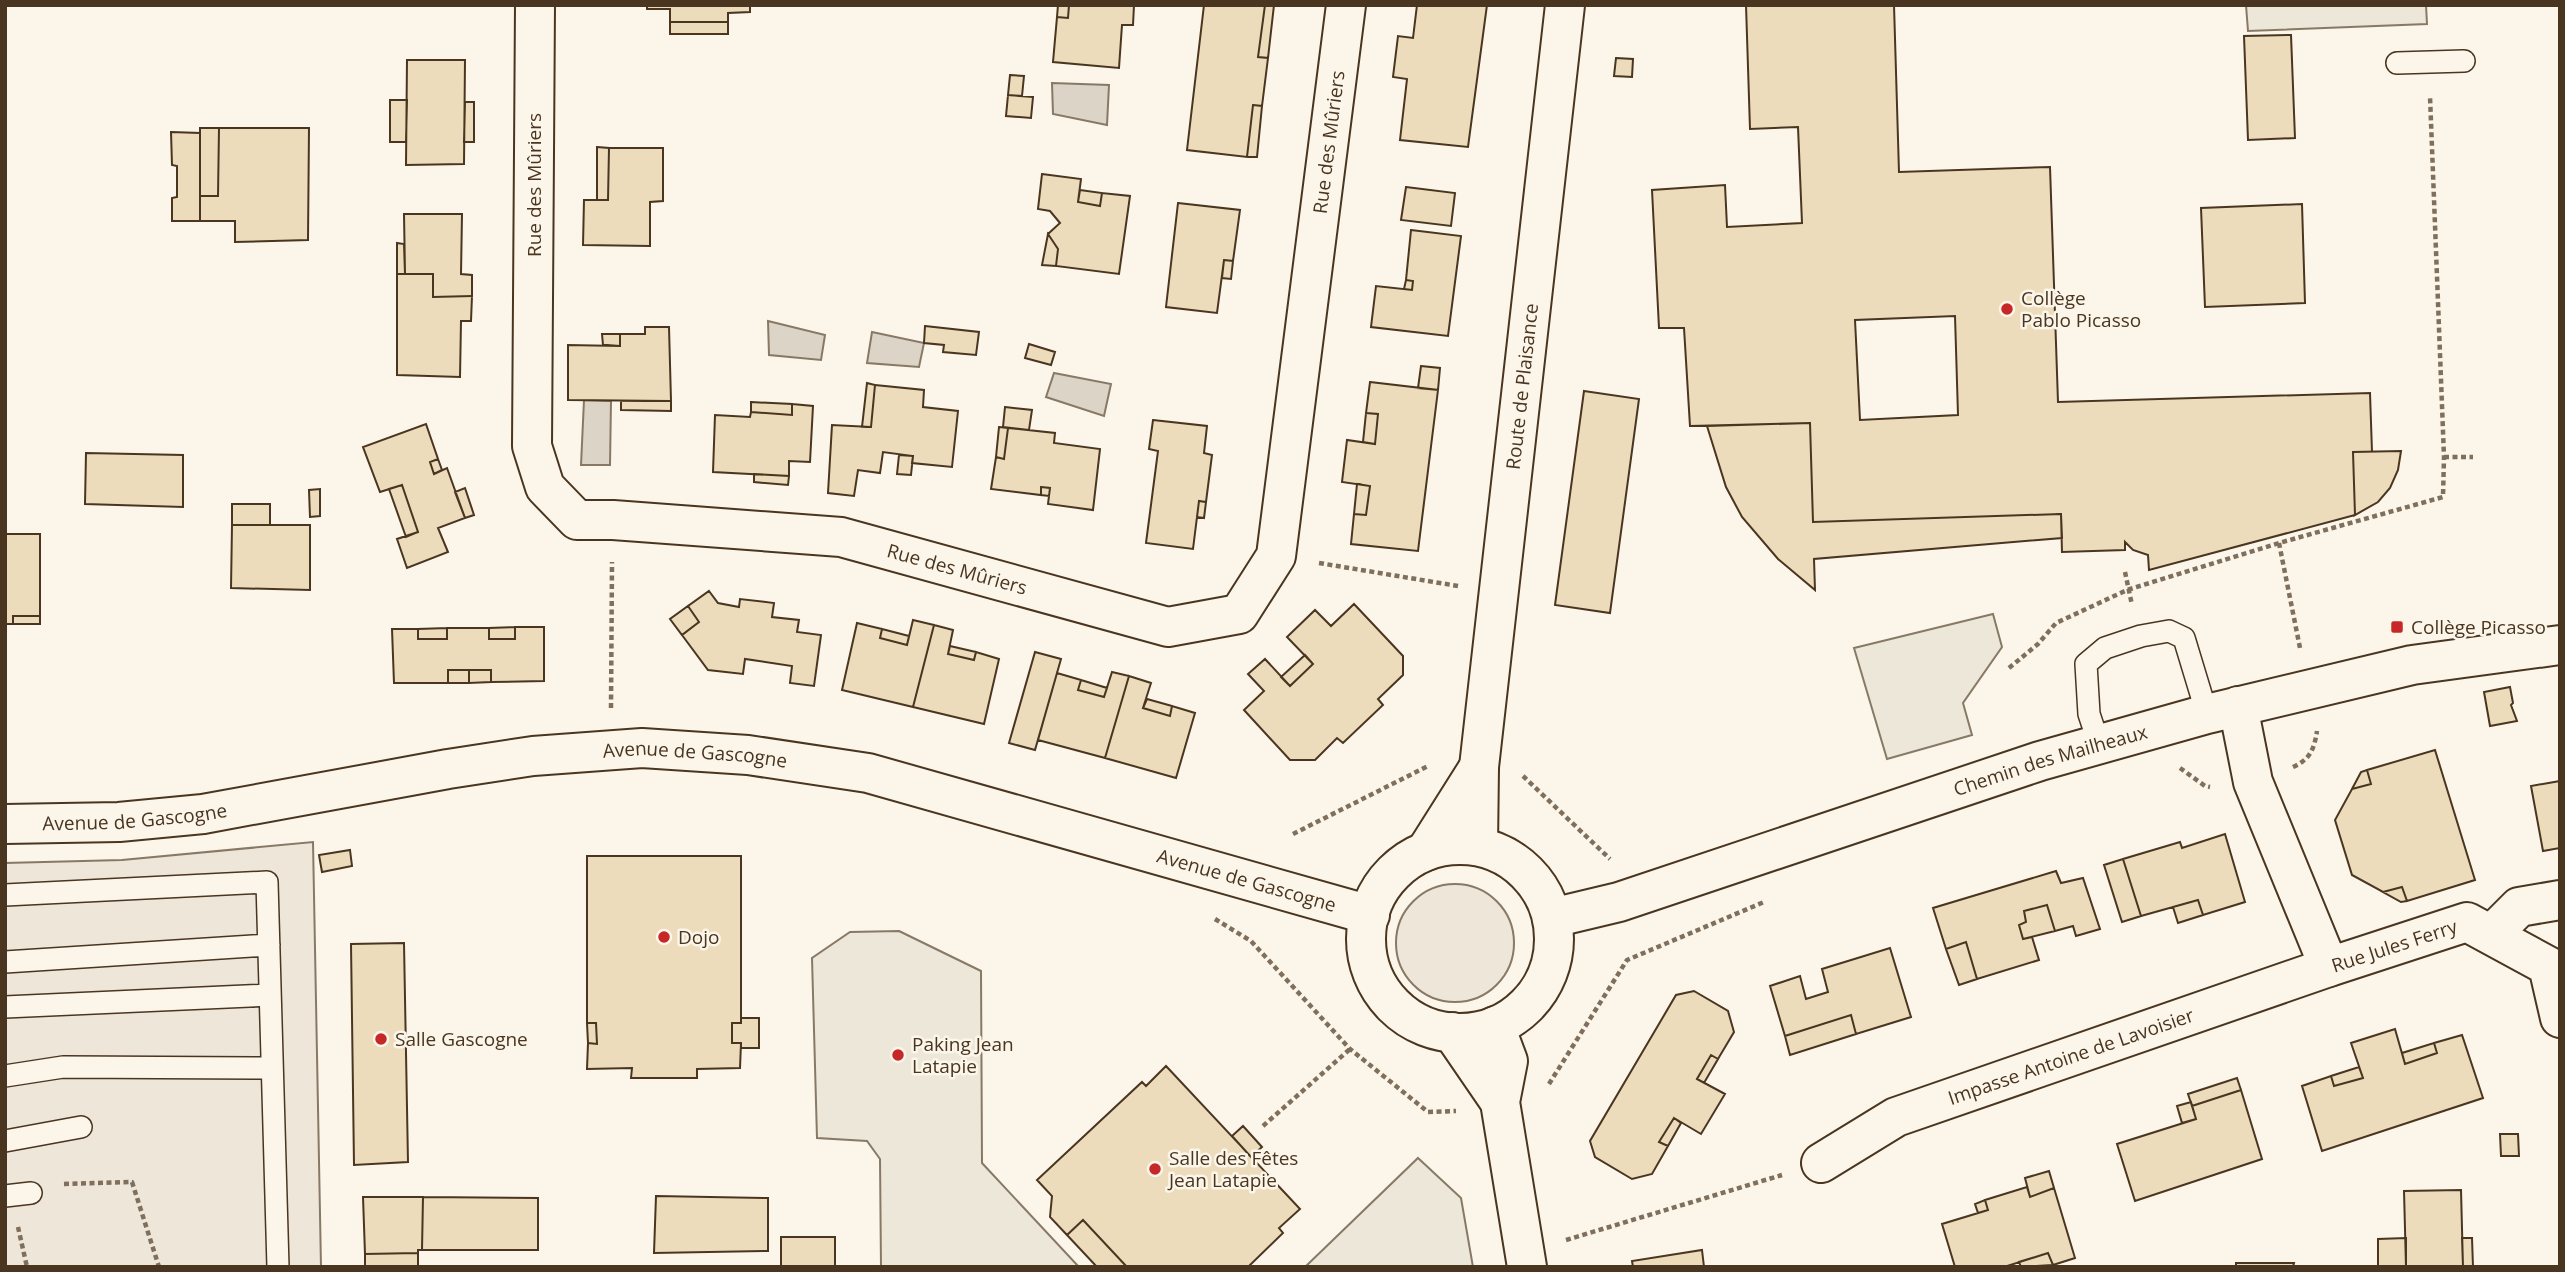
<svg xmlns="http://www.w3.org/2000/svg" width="2565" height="1272" font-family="'Open Sans',sans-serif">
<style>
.green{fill:#ede6d9;stroke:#887966;stroke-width:2}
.parking{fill:#ede7d9;stroke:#887966;stroke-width:2}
.water{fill:#dcd4c6;stroke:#887966;stroke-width:2}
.building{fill:#ecdcbc;stroke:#4a3520;stroke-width:2;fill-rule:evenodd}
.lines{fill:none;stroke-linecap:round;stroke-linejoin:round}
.lane-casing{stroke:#4a3520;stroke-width:24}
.street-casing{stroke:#4a3520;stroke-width:42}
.secondary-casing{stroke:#4a3520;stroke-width:42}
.path{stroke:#7f6f5c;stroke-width:4.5;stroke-dasharray:5 3.5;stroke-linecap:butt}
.lane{stroke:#fbf6e9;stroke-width:21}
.street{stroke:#fbf6e9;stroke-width:38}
.secondary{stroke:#fbf6e9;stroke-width:38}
.poi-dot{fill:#c62828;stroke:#fbf6e9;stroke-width:2.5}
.labels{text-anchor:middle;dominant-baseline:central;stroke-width:5;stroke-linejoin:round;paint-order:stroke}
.street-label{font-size:19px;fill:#4a3520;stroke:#fbf6e9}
.poi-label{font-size:19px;fill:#4a3520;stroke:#fbf6e9;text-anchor:start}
</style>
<rect width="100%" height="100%" fill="#fbf6e9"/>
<path class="green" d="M313,842l8,425h-316v-404l117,-3z
M1396 943a59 59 0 1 1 118 0a59 59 0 1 1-118 0Z"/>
<path class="parking" d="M2246,5h180l1,19 -179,7z
M1993,614l9,33 -39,56 9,32 -85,24 -33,-111z
M899,931l82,40 1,192 97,104h-198l-1,-108 -13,-18 -50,-3 -5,-180 38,-26z
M1418,1158l43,40 12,69h-168z"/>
<path class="water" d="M1052,83l57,2 -2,40 -54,-11z
M768,321l57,14 -4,25 -52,-5z
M872,332l52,11 -5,24 -52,-4z
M1054,373l57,11 -7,32 -58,-19z
M584,400l27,1 -1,64h-29z"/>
<path class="building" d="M647,5h103v7l-22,1v9h-58v-13h-23z
M1058,5h11l-1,13 -11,-1z
M1069,5h65l-1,20h-11l-3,43 -66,-6 4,-45 11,1z
M1204,5h61l-7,52 10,1 -6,48 -9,-1 -6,52 -60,-7z
M1265,5h9l-6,53 -10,-1z
M1417,5h70l-19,142 -68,-7 7,-61 -14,-2 5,-41 15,2z
M1746,5h148l5,167 151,-5 8,235 312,-9 2,59h-19l2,63 -206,55 -1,-15 -15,-5 -8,-8v8l-63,2 -1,-38 -248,8 -3,-99 -120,3 -6,-98h-25l-7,-138 73,-5 2,42 75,-4 -4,-96 -48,2zM1955,316l3,99 -98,5 -5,-100z
M670,22h58v12h-58z
M2291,35l4,103 -47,2 -4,-104z
M1616,58l17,1 -1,18 -18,-1z
M407,60h58l-1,104 -58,1z
M1010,75l14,1 -2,20 -14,-1z
M1008,95l25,2 -2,21 -25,-2z
M390,100h17l-1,42h-16z
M465,102h9v40h-10z
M1253,105l9,1 -5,51h-10z
M200,128h19l-1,68h-18z
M219,128h90l-1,112 -73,2v-21h-35v-25h18z
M171,132l29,1v88h-28v-23l5,-1v-31l-5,-1z
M597,147l12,1 -1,52h-11z
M609,148h54v53l-13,1v44l-67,-1 1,-45h24z
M1042,174l39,5 -3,23 22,4 2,-13 28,3 -11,78 -63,-8 2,-17 -10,-15 12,-11 -10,-12 -12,-2z
M1406,187l49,6 -4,33 -50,-6z
M1080,190l22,3 -2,13 -22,-4z
M1178,203l62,7 -7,51 -9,-1 -7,53 -51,-6z
M2302,204l3,99 -100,4 -4,-99z
M404,214h58l-1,60 11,1v21l-39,1v-23h-28z
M1411,230l50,6 -13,100 -77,-9 5,-41 36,4 1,-9 -7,-1z
M1048,234l10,15 -2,17 -14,-1z
M397,243l7,1 1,30h-8z
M1224,260l9,1 -2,18 -9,-1z
M397,274h36v23l39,-1 -1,25h-10l-1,56 -63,-2z
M1406,280l7,1 -1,9 -8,-1z
M925,326l54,6 -3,23 -33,-3 1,-7 -20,-2z
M645,327h24l2,74 -103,-1v-55l52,1v-12h25z
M602,334h18v12l-17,-1z
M1029,344l26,8 -4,13 -26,-7z
M1421,366l19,2 -2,22 -20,-2z
M1370,382l68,8 -20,161 -67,-7 3,-30 12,1 4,-29 -28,-4 5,-42 28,4 3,-30 -12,-1z
M867,383l8,2 -4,42h-9z
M875,385l49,5 -1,17 35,4 -6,56 -40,-4 1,-7 -30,-4 -3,21 -22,-3 -4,26 -26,-3 4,-68 39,2z
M1584,391l55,8 -29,214 -55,-8z
M621,401h50v10l-50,-1z
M751,402l41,2v11l-41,-3z
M792,404l21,2 -3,56 -21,-1v15l-76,-4 2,-57 35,2 1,-5 41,3z
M1005,407l27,3 -3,20 -26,-3z
M1366,413l12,1 -3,30 -12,-2z
M1153,420l54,6 -3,27 8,2 -6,47 -7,-1 -6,48 -47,-6 12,-92 -9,-2z
M1810,423l3,99 248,-8 1,24 -248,21 1,31 -37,-31 -36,-42 -16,-30 -19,-61z
M426,424l12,35 -8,3 4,12 13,-6 18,50 -27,10 10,24 -41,16 -10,-29 21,-7 -16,-47 -22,7 -17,-45z
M999,427l9,1 -4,31 -8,-2z
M1008,428l47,5 -1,10 46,6 -7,61 -45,-6 2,-16 -9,-1v8l-50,-6 5,-32 8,2z
M2401,451l-3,19 -8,18 -12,14 -23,13 -2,-63z
M86,453l97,2v52l-98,-3z
M899,455l14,1 -2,19 -14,-1z
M438,459l4,11 -8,4 -4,-12z
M754,474l35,2 -1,9 -34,-3z
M1357,484l13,2 -4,29 -12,-1z
M402,485l16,47 -12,5 -17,-48z
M1041,487l9,1 -1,8 -8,-1z
M465,488l9,27 -9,3 -10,-26z
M320,489v27l-10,1 -1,-27z
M1199,501l7,1 -2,16 -7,-1z
M232,504h38v21h-38z
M232,525h78v65l-79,-2z
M5,534h35v82h-27v8h-8z
M709,591l9,12 21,4 1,-8 34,4 -2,14 27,3 -2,12 24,3 -7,51 -24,-3 2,-17 -47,-7 -2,15 -35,-4 -26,-35 17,-13 -11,-16z
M1354,604l49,52v19l-25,24 5,6 -40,38 -6,-5 -22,22h-25l-46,-50 20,-19 -16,-17 17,-15 25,27 23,-22 -26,-27 28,-27 16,16z
M688,606l11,16 -17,13 -12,-16z
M13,616h27v8h-27z
M913,620l21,5 -21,82 -71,-17 15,-67 25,6 -2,9 27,7z
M934,625l19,5 -5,24 26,6 2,-8 23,7 -15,65 -71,-17z
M515,627h29v54l-53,1v-12h-43v13h-54l-2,-54h26v10h29v-11h42v11h26z
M515,627v12h-26v-11z
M447,628v11h-29v-10z
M882,629l27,7 -2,9 -27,-7z
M950,646l26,6 -2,8 -26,-6z
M1035,652l26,7 -26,91 -26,-7z
M1305,655l8,9 -23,22 -9,-9z
M448,670h21v13h-21z
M469,670h22v12l-22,1z
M1112,672l17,4 -24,82 -67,-18 19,-67 24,7 -3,10 26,7z
M1129,676l22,7 -8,25 27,8 2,-10 23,7 -19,65 -71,-20z
M1081,680l26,8 -3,9 -26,-7z
M2510,687l3,16 -2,2 6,16 -27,5 -6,-34z
M1147,699l25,7 -2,10 -27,-8z
M2435,750l40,130 -68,21 -5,-14 -19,5 -31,-17 -17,-55 17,-31 19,-5 -4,-14z
M2367,770l4,14 -19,5 9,-17z
M2560,781v67l-17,3 -12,-65z
M2225,834l20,68 -42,13 -5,-15 -57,16 -18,-57 57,-17 2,6z
M350,850l2,16 -30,6 -3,-17z
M587,856h154v167h-9v20h9l-1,25 -43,1v9h-66l1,-10 -45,1 1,-26 9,1 -1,-21h-9z
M2123,859l18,57 -19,6 -18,-57z
M2056,871l5,12 22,-5 17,51 -24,7 -3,-10 -18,5 -8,-26 -23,6 2,11 -7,3 4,14 9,-2 7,23 -62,19 -11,-37 -20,7 -13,-41z
M2402,887l5,14 -6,1 -18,-10z
M2198,900l5,15 -25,8 -5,-16z
M2047,905l8,26 -32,8 -4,-14 7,-3 -2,-11z
M1966,942l11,37 -18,6 -13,-36z
M404,943l4,219 -54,3 -3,-221z
M1890,948l21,69 -55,17 -5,-19 -66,21 -15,-50 30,-10 6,23 22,-7 -6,-23z
M1694,991l34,20 6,21 -16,27 -7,-4 -14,24 28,15 -24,40 -27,-16 -15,24 9,4 -16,28 -20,5 -37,-22 -5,-16 86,-146z
M1851,1015l5,19 -66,21 -5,-19z
M741,1018h18v30h-18v-5h-9v-20h9z
M587,1023h9l1,21 -9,-1z
M2395,1029l10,35 32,-11 -3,-10 28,-8 21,63 -161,53 -20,-65 29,-10 3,10 29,-8 -12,-35z
M2434,1043l3,10 -32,11 -3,-11z
M1711,1055l7,4 -14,24 -7,-4z
M1166,1066l134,143 -21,19 4,5 -35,34h-121l-44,-47 -16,15 -17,-18 2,-21 -15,-16 105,-98 4,4z
M2359,1067l4,11 -29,8 -3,-10z
M2237,1078l4,12 -49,16 -4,-12z
M2241,1090l21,69 -127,42 -18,-57 79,-25 -4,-13z
M2191,1102l5,17 -14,4 -5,-17z
M1674,1118l7,5 -13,23 -9,-4z
M1243,1126l19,21 -11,10 -19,-21z
M2500,1134h18l1,22h-18z
M2049,1171l5,17 -24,9 -5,-19z
M2027,1187l3,10 24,-9 21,70 -22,7 -5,-12 -44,14h-49l-13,-43 46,-14 -3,-10z
M2461,1190l2,77h-57l-2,-76z
M656,1196l112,2v53l-114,2z
M363,1197h60l-1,53h-4v3l-53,1z
M423,1197l115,1v52h-116z
M1985,1200l3,10 -10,3 -3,-9z
M1083,1220l44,47h-30l-30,-32z
M781,1237h54v30h-54z
M2406,1238v29h-28v-28z
M2462,1238h10l1,29h-10z
M1702,1250l2,17h-71l-1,-6z
M418,1253v14h-53v-13z
M2048,1253l5,12 -32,2 -2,-5z
M2236,1263h58l-1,4h-57z"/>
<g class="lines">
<g class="lane-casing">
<path id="lane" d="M2397,63l67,-2
M2099,744l-10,-30 -3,-50 19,-16 36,-12 28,-5 15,7 23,76
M5,895l262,-13 11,385
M5,962l264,-17
M5,1007l265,-12
M5,1076l58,-9 209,1
M5,1141l76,-14
M5,1196l26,-3"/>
</g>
<g class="street-casing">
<g id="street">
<path id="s1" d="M535,5l-3,441 13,41 32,33h36l228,17 327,90 71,-13 37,-58 70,-551"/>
<path id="s2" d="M2238,706l15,76 76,185 138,-45 81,44 12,52"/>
<path d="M2492,934l27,-27 41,-7"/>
<path id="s3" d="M1821,1163l75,-46 433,-150"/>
</g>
</g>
<g class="secondary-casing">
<g id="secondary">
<path id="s4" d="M5,824l114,-2 84,-8 245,-45 85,-13 109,-8 106,7 120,18 502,142"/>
<circle cx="1460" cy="939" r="94"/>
<path id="s5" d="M1478,846l1,-79 86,-762"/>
<path d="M1426,851l53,-84"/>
<path id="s6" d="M1552,918l67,-16 421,-141 167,-47 205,-49 148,-20"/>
<path d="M1495,1026l13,35 -8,41 27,165"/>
<path d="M1452,1032l48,70"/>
</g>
</g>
<path class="path" d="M2444,457h29
M2279,543l21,105
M1319,563l139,23
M2125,572l7,33
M2009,668l29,-24 18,-21 71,-33 152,-47 164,-46 1,-40 -14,-361
M611,708l1,-146
M2293,767c17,-8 21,-17 24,-36
M2180,768l25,18 5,1
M1523,776l87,83
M1293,834l135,-68
M1215,919l36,22 99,108 78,63 28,-1
M1549,1084l78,-124 137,-58
M1263,1126l87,-77
M64,1184l68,-2 27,85
M18,1227l9,40
M1566,1240l216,-65"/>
<use href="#lane" class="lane"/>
<use href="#street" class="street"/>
<use href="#secondary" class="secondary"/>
</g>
<g class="poi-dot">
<circle cx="2007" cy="309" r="7"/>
<rect x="2390" y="620" width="14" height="14" rx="3.5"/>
<circle cx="664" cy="937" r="7"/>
<circle cx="381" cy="1039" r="7"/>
<circle cx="898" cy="1055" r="7"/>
<circle cx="1155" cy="1169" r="7"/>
</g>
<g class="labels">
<g class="street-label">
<text stroke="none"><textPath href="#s1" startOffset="1692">Rue des Mûriers</textPath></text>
<text transform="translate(534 185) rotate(-90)">Rue des Mûriers</text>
<text stroke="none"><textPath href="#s5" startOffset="462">Route de Plaisance</textPath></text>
<text stroke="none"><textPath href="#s1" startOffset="915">Rue des Mûriers</textPath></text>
<text stroke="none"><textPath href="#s4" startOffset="696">Avenue de Gascogne</textPath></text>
<text stroke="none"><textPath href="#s6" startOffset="523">Chemin des Mailheaux</textPath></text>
<text stroke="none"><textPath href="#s4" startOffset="130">Avenue de Gascogne</textPath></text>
<text stroke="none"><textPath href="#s4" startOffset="1264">Avenue de Gascogne</textPath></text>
<text stroke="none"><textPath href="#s2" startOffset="346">Rue Jules Ferry</textPath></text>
<text stroke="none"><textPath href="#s3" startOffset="273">Impasse Antoine de Lavoisier</textPath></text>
</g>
<g class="poi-label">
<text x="2021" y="298">Collège<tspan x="2021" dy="22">Pablo Picasso</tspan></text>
<text x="2411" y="627">Collège Picasso</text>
<text x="678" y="937">Dojo</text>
<text x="395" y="1039">Salle Gascogne</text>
<text x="912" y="1044">Paking Jean<tspan x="912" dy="22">Latapie</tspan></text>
<text x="1169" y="1158">Salle des Fêtes<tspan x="1169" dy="22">Jean Latapie</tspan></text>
</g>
</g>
<rect width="2565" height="1272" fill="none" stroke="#4a3520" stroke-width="14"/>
</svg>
